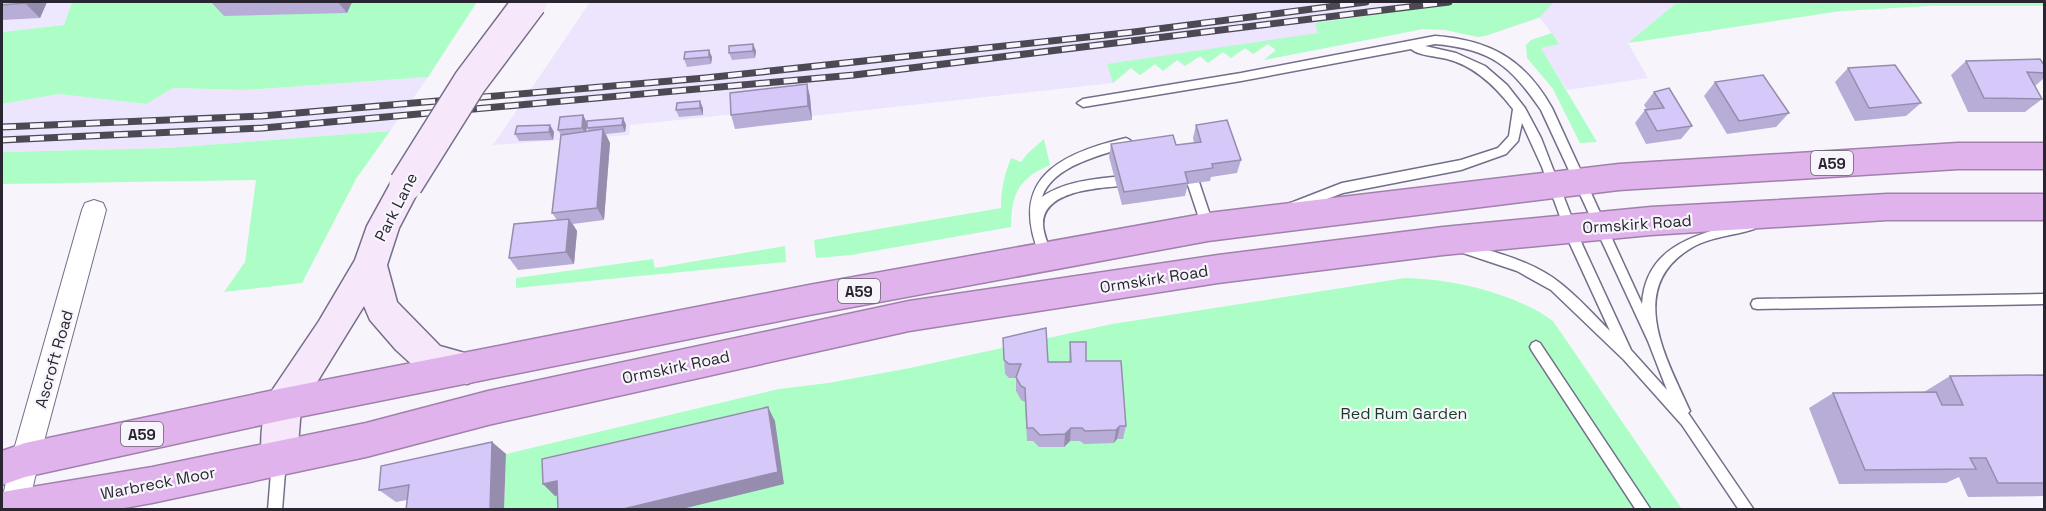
<svg xmlns="http://www.w3.org/2000/svg" width="2046" height="511" font-family="'Space Grotesk',sans-serif">
<style>
.built{fill:#ece5fd}
.industrial{fill:#eee8fe}
.green{fill:#acfec6}
.lines{fill:none;stroke-linecap:round;stroke-linejoin:round}
.lane-casing{stroke:#756d8a;stroke-width:3}
.street-casing{stroke:#756d8a;stroke-width:2}
.secondary-casing{stroke:#756d8a;stroke-width:3}
.highway-casing{stroke:#a081ab;stroke-width:3}
.lane{fill:#fff;fill-rule:evenodd}
.street{fill:#fff;fill-rule:evenodd}
.secondary{fill:#f6e8fa;fill-rule:evenodd}
.highway{fill:#e0b3ed;fill-rule:evenodd}
.rail-casing{stroke:#4c4954;stroke-width:7}
.rail{stroke:#f7f5fb;stroke-width:4.5;stroke-dasharray:14;stroke-linecap:butt}
.secondary-bridge-casing{stroke:#756d8a;stroke-width:36;stroke-linecap:butt}
.secondary-bridge{stroke:#f6e8fa;stroke-width:33}
.wall{fill:#b8add6}
.shaded-wall{fill:#968dae}
.building{fill:#d6c9f9;stroke:#968dae;stroke-width:1.5}
.labels{text-anchor:middle;dominant-baseline:central;stroke-width:4.5;stroke-linejoin:round;paint-order:stroke}
.shield{fill:#f7f5fb;stroke:#67636e;stroke-width:1.5}
.shield-label{font-size:15px;font-weight:bold;fill:#292531}
.street-label{font-size:16px;fill:#292531;stroke:#f7f5fb}
.park-label{font-size:16px;fill:#173a24;stroke:#f7f5fb}
</style>
<rect width="100%" height="100%" fill="#f7f5fb"/>
<path class="built" d="M590,2h1102l-17,2 -47,39 20,35 -81,12 -26,-42 18,-5 -19,-25 -55,18 -7,1 -33,-7 -22,-1 -159,31 12,-10 -8,-6 -15,10 -8,-6 -14,10 -8,-6 -15,11 -8,-7 -15,10 -8,-6 -14,11 -8,-7 -15,11 -9,-7 -18,15 -301,33v4l-77,9v-15l-105,11 -1,10 -136,10z
M428,77l-38,54 -223,17 -165,4v-48l57,-10 86,10 28,-16 74,2z"/>
<path class="industrial" d="M2,2h70l-8,23 -62,7z"/>
<path class="green" d="M72,2h405l-49,75 -181,13 -74,-2 -27,16 -87,-10 -57,10v-72l62,-7z
M1465,2h89l-14,15 -55,19 -7,1 -33,-7 -22,-1 -159,31 12,-10 -8,-6 -15,10 -8,-6 -14,10 -8,-6 -15,11 -8,-7 -15,10 -8,-6 -14,11 -8,-7 -15,11 -9,-7 -18,15 -6,-19 211,-31 -3,-10z
M1692,2h352v4h-114l-89,5 -213,32 47,-39z
M1552,33l7,11 -18,4 56,94 -17,1 -27,-54 -26,-31 -1,-13 5,-5z
M390,131l-34,48 -54,104 -78,9 21,-30 11,-82 -254,4v-32l165,-4z
M1044,139l6,26c-31,13 -39,29 -39,62l-160,28 -35,3 -2,-18 187,-32c0,-19 3,-32 10,-50l10,4 7,-9z
M785,246l1,16 -270,26v-10l137,-19 2,9z
M1405,278c47,1 110,15 148,43l129,188 -1178,1 2,-56 273,-65 49,-6 82,-15 202,-44z"/>
<g class="lines">
<g class="lane-casing">
<path id="lane" d="M1435,36c55,4 89,23 117,72l90,196c4,-62 60,-70 108,-84l4,1 2,4 -2,4c-21,7 -47,8 -66,21 -62,40 -21,110 2,161l-2,2 66,97h-15l-57,-85 -58,-65 -73,-70 -34,-19 -60,-20 -2,-4 2,-4 4,-1c33,10 72,19 99,41 18,14 34,32 50,48l-40,-87 -28,-77 -20,-44 -4,18 -12,13 -45,16 -118,23 -51,19 -4,-2 -2,-3 2,-3 54,-21 119,-23 37,-12 11,-12 4,-27c-17,-22 -38,-43 -66,-50 -11,-3 -28,-3 -36,-10l-170,32 -158,26 -6,-4 6,-4 158,-26zM1435,44c56,5 75,21 106,66l107,231 19,49 -36,-40 -49,-106 -41,-106 -16,-30 -18,-23 -22,-19 -29,-13 -31,-7z
M1126,138l4,2 2,3 -2,3c-28,9 -77,19 -88,51 25,-18 60,-18 89,-22l4,2 2,3 -2,3 -4,2c-26,3 -88,3 -88,39 0,10 6,22 9,32l-2,4 -4,1 -4,-1c-36,-79 15,-106 84,-122z
M1189,165l4,2 2,3 19,57 -2,4h-8l-2,-4 -19,-57 2,-3z
M2044,294v10l-287,5 -4,-1 -2,-4 2,-4 4,-1z
M1536,341l4,2 111,167h-15l-104,-159 -2,-4 2,-4z
M279,454l5,2 2,4 -4,50h-14l4,-50 2,-4z"/>
</g>
<g class="street-casing">
<path id="street" d="M94,200l9,3 3,7 -67,250 -11,48 -26,2v-10l9,-40 71,-250 3,-7z"/>
</g>
<g class="secondary-casing">
<path id="secondary" d="M406,171l11,4 5,9 -23,44 -12,37 10,37 43,44 39,11 5,11 -5,11 -12,5 -49,-14 -22,-20 -26,-30 -6,-14 -63,102 -4,50 -5,12 -13,5 -13,-5c-9,-21 -4,-57 5,-78l48,-71 36,-61 12,-34 28,-51z"/>
</g>
<g class="highway-casing">
<path id="highway" d="M1958,143h86v26h-86l-339,21 -411,51 -399,74 -525,105 -259,57 -23,8v-34l23,-8 259,-55 525,-103 399,-72 411,-49z
M1887,194h157v26h-157l-236,15 -208,20 -225,28 -309,48 -421,94 -122,32 -214,46 -39,7h-111v-18l150,-25 214,-44 122,-32 421,-90 309,-46 225,-28 208,-20z"/>
</g>
<use href="#lane" class="lane"/>
<use href="#street" class="street"/>
<use href="#secondary" class="secondary"/>
<use href="#highway" class="highway"/>
<g class="rail-casing">
<path id="rail" d="M2,127l260,-11 443,-38 429,-46 232,-30
M2,140l261,-12 591,-53 595,-73"/>
</g>
<use href="#rail" class="rail"/>
<g class="secondary-bridge-casing">
<path id="secondary-bridge" d="M406,184l64,-102 60,-80"/>
</g>
<use href="#secondary-bridge" class="secondary-bridge"/>
</g>
<path class="wall" d="M2,2h45l-7,16 -38,2z
M211,2h141l-5,11 -123,3z
M753,44l3,7 -1,7 -23,2 -3,-7z
M685,52l27,5 -1,7 -24,3 -3,-8z
M1966,61l78,4v13l-9,8 7,13 -17,13h-57l-17,-37z
M1848,68l73,35 -15,13 -51,5 -20,-39z
M1715,82l74,31 -13,14 -49,7 -23,-38z
M807,84l3,13 2,23 -77,9 -4,-14z
M1654,92l38,34 -11,13 -35,5 -11,-21 10,-13h2l-3,-5z
M677,103l26,5v7l-24,2 -3,-7z
M583,115l4,8 -1,9 3,-1 -2,-3 36,-10 3,7 -1,7 -19,2 4,9 -6,77 -31,4 4,7 -3,33 -56,6 -9,-12 48,-38 -5,-7 9,-78 -3,-5z
M550,125l4,7 -1,8 -34,1 -4,-7z
M1196,125l45,35 -4,13 -26,4 -1,4 -22,3 -3,12 -63,9 -13,-48 2,-13 65,1 18,-2 -1,-5z
M1003,338l45,24h21l1,-20 16,19 40,65 -3,13h-6l-3,4 -30,1 -4,-3h-10l-6,6h-25l-6,-6h-6l-2,-39 -4,-2 -5,-9v-13h-7l-4,-4z
M2044,375v121l-76,1 -9,-20 -13,6 -107,1 -30,-76 24,-15 91,-1 26,-16z
M492,442l14,12 -99,46 -11,2 -17,-12z"/>
<path class="shaded-wall" d="M25,2h22l-7,16 -15,-15z
M338,2h14l-5,11z
M753,44l3,7 -1,7 -2,-7z
M709,50l3,7 -1,7 -2,-7z
M807,84l3,13 2,23 -4,-14z
M700,101l3,7v7l-3,-7z
M583,115l4,8 -1,12 -4,-7z
M623,118l3,7 -1,7 -3,-7z
M550,125l4,7 -1,8 -4,-8z
M603,129l7,14 -6,77 -7,-12z
M569,219l8,12 -3,33 -8,-12z
M768,407l7,14 9,63 -106,26h-59z
M1120,426l-3,13 -3,4 2,-13z
M1071,428l-1,13 -6,6 1,-13z
M492,442l14,12 -2,56h-14z
M557,481l13,12 -15,3 -12,-12z"/>
<path class="building" d="M2,2h23v1l-23,2z
M753,44v7l-24,2v-7z
M709,50v7l-25,2 1,-7z
M2040,59l4,6v8l-17,-1 15,27 -58,-1 -18,-37z
M1895,65l26,38 -52,5 -21,-40z
M1763,75l26,38 -50,8 -24,-39z
M807,84l1,22 -77,9 -1,-22z
M1669,88l23,38 -35,5 -12,-21 19,-2 -10,-16z
M700,101v7l-24,2 1,-7z
M583,115l-1,13 -24,2 2,-13z
M623,118l-1,7 -35,3v-7z
M1227,120l14,40 -29,4 1,4 -28,4 3,11 -64,9 -13,-48 62,-9 3,10 25,-3 -5,-17z
M550,125l-1,7 -34,2 2,-8z
M603,129l-6,79 -45,5 9,-78z
M569,219l-3,33 -57,6 5,-34z
M1046,328l2,34h23l-1,-20h16v19h35l5,65h-6l-4,4 -31,1 -3,-3h-11l-6,6 -25,1 -7,-7h-6l-2,-40 -4,-2 -5,-9 5,-13h-12l-5,-4 -1,-22z
M2044,375v108h-46l-12,-25h-16l6,11 -111,1 -32,-77 103,-1 6,13h21l-13,-29z
M768,407l10,65 -159,38h-61l-1,-29 -14,3 -1,-25z
M492,442l-2,68h-84l3,-25 -30,5 2,-24z"/>
<g class="labels">
<g class="shield">
<rect x="1811" y="151" width="42" height="24" rx="4.5"/>
<rect x="838" y="279" width="42" height="24" rx="4.5"/>
<rect x="121" y="422" width="42" height="24" rx="4.5"/>
</g>
<g class="shield-label">
<text x="1832" y="163">A59</text>
<text x="859" y="291">A59</text>
<text x="142" y="434">A59</text>
</g>
<g class="street-label">
<text transform="translate(396 207) rotate(-63)">Park Lane</text>
<text transform="translate(1637 224) rotate(-4)">Ormskirk Road</text>
<text transform="translate(1154 279) rotate(-9)">Ormskirk Road</text>
<text transform="translate(54 359) rotate(-74)">Ascroft Road</text>
<text transform="translate(676 367) rotate(-12)">Ormskirk Road</text>
<text transform="translate(158 483) rotate(-11)">Warbreck Moor</text>
</g>
<g class="park-label">
<text x="1404" y="413">Red Rum Garden</text>
</g>
</g>
<rect width="2046" height="511" fill="none" stroke="#292531" stroke-width="6"/>
</svg>
